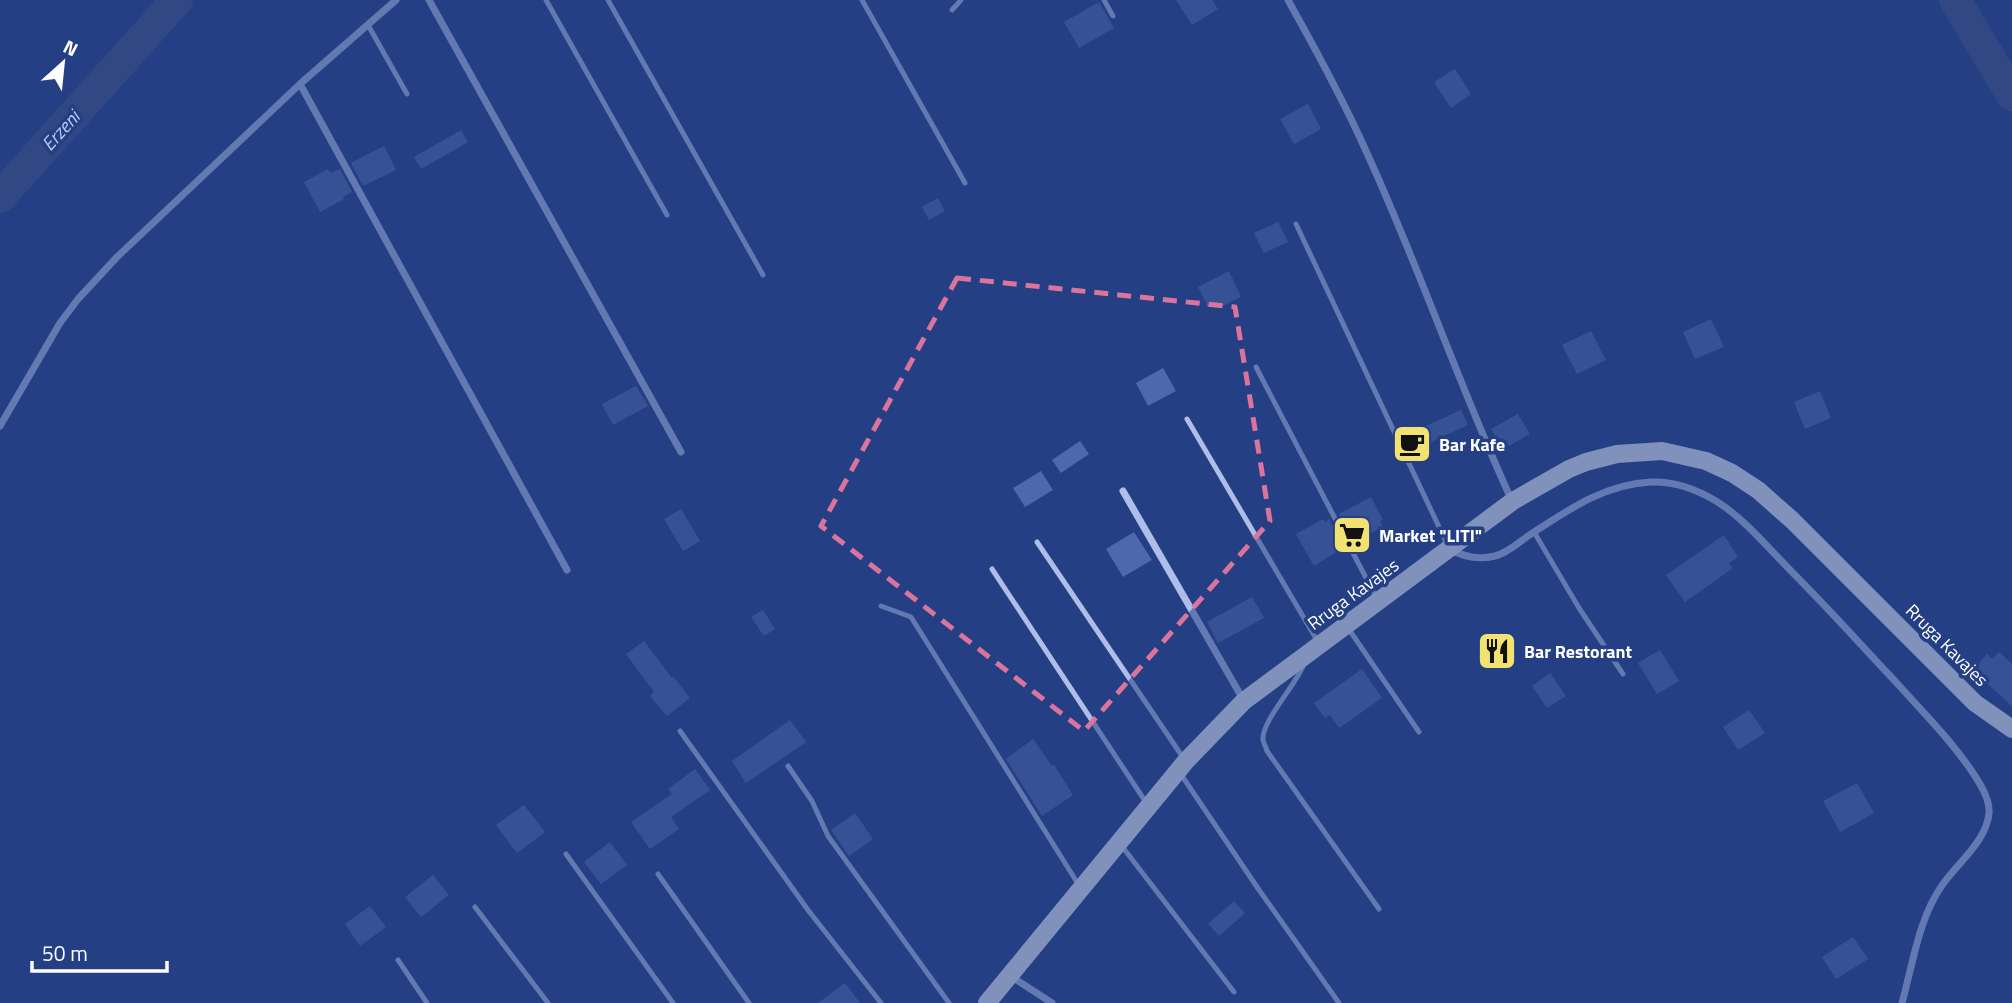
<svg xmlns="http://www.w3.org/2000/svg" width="2012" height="1003" font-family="'Titillium Web',sans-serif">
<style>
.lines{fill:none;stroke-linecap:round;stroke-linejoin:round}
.river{stroke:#405285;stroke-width:32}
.building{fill:#4d68ac}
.service{stroke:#aebee8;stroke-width:5}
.minor{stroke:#aebee8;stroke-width:7}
.primary{stroke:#f0f3fe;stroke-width:18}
.marked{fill:none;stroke:#da749d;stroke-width:5;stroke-dasharray:14 9;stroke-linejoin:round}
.labels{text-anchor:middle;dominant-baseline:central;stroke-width:7;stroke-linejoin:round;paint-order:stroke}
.poi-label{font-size:18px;font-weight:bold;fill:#fff;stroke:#253f84;text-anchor:start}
.street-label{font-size:18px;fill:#fff;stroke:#253f84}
.water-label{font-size:19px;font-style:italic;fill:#bac9ef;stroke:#253f84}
</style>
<rect width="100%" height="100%" fill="#253f84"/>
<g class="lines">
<path class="river" d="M1955,0l57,95
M0,197l177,-197"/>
</g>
<path class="building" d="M1176,0h36l6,9 -26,16z
M1099,2l15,26 -35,20 -15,-26z
M1455,69l16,25 -20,14 -17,-26z
M1308,104l13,25 -27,15 -14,-25z
M461,130l7,12 -47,27 -7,-12z
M384,146l12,24 -33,16 -12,-23z
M328,169l3,4 9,-4 12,23 -9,5 1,2 -24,13 -16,-30z
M938,198l7,13 -16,9 -7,-13z
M1278,222l10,20 -24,11 -10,-20z
M1229,271l12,26 -22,11 -2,-5 -9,4 -10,-20z
M1711,319l13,28 -29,12 -12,-27z
M1591,331l15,29 -29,14 -15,-29z
M1163,368l13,23 -28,15 -12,-23z
M636,386l12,20 -35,19 -11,-21z
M1820,391l11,27 -26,11 -11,-27z
M1461,410l7,15 -59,27 -7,-15z
M1518,414l12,20 -27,15 -12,-20z
M1080,441l9,13 -28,19 -9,-13z
M1041,471l12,19 -28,17 -12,-19z
M1371,497l12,23 -3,1 3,6 -30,15 -14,-28z
M681,509l19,32 -17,10 -19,-32z
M1323,519l2,3 4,-3 15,28 -30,19 -18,-32z
M1134,532l18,28 -29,17 -17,-28z
M1724,535l14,22 -9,6 4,5 -48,34 -19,-27z
M1252,597l12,21 -46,25 -11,-21z
M763,610l12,19 -11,7 -13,-19z
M644,641l28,37 1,-2 17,22 -23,18 -17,-20 4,-4 -28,-38z
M1660,650l19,31 -22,13 -19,-31z
M1999,652l13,12v42l-30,-27 2,-3 -9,-8 12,-14 5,5z
M1362,669l20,29 -43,30 -9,-13 -5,3 -11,-15z
M1550,673l16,23 -19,12 -15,-22z
M1749,710l16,23 -27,17 -15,-23z
M790,720l16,22 -60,41 -14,-22z
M1033,739l19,27 2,-1 19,30 -31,21 -36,-57z
M695,769l15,21 -39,27 8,12 -29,20 -19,-27 41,-28 -4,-5z
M1857,783l17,30 -34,19 -17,-31z
M524,805l21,27 -28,21 -21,-28z
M855,813l18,26 -24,17 -18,-26z
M610,842l17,23 -26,19 -17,-22z
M433,875l16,20 -28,22 -16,-20z
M1234,901l11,12 -26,23 -11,-12z
M370,906l16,21 -26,19 -15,-22z
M1853,937l15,22 -32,20 -14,-22z
M845,983l15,20h-42z"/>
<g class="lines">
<path class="service" d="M546,0l121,215
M608,0l155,275
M862,0l103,183
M1104,0l9,16
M952,10l9,-10
M368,25l39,69
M1296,224l152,322
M1256,367l121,232
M1187,419l131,223
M1534,532l45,76 44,66
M1037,542l147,217
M992,569l155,235
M881,606l30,11 169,270
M1348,628l71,104
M1304,664c-8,21 -43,58 -41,76 1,4 3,7 4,11l112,158
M680,731l128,179 73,93
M788,766l24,35 16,35 121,167
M1180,773l77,114 82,116
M1121,845l113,147
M566,854l107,149
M658,874l91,129
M475,907l73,96
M398,960l29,43"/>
<path class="minor" d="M429,0l252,452
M1288,0c28,50 55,99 78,151 53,115 93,235 146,350
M300,84l267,486
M0,426l60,-103 18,-24 39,-42 183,-173 96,-84
M1123,491l121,210
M1449,549c16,8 29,11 46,7 13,-3 25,-15 36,-22 37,-24 74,-50 120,-52 23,-1 45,7 65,19 29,18 53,48 77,72 35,35 68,72 102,108 26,29 54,57 76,89 8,12 19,28 18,43 -2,27 -31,50 -46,71 -24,33 -30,79 -41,119
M1012,977l40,26"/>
<path class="primary" d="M987,1003l199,-242 58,-60 269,-200 56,-32 17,-7 31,-8 45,-3 44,10 26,12 26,17 34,30 183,183 37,26"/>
</g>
<path d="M0 0H2012V1003H0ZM957,278l278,29 35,214 -186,210 -263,-205z" fill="#253f84" fill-opacity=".55" fill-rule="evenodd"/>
<path class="marked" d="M957,278l278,29 35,214 -186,210 -263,-205z"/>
<defs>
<g id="cafe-square" transform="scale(2.0125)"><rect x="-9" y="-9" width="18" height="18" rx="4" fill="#f2e272" stroke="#253f84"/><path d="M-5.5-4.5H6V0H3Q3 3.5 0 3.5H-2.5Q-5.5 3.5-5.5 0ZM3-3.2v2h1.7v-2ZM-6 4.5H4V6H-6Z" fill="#111"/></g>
<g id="supermarket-square" transform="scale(2.0125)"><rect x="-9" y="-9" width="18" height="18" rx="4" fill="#f2e272" stroke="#253f84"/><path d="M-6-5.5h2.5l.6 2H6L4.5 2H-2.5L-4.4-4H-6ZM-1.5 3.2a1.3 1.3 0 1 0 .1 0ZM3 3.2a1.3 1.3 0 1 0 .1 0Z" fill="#111"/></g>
<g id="restaurant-square" transform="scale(2.0125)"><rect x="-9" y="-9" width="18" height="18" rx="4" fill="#f2e272" stroke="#253f84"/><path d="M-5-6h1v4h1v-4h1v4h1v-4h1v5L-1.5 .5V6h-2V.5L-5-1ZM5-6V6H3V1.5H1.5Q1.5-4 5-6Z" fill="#111"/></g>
</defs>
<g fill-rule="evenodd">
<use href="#cafe-square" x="1412" y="444"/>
<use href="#supermarket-square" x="1352" y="535"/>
<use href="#restaurant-square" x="1497" y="651"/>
</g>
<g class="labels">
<g class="poi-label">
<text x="1439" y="444">Bar Kafe</text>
<text x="1379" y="535">Market "LITI"</text>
<text x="1524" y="651">Bar Restorant</text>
</g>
<g class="street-label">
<text transform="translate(1353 594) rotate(-36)">Rruga Kavajes</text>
<text transform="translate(1947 645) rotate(45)">Rruga Kavajes</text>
</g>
<g class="water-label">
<text transform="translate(60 130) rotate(-48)">Erzeni</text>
</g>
</g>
<g transform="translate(63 63) rotate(27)" stroke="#253f84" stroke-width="5" paint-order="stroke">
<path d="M0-5L12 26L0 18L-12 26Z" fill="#ffffff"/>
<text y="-10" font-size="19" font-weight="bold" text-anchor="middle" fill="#ffffff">N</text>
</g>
<path d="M32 961v10h135v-10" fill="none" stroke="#ffffff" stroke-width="3.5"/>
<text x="42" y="961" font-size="21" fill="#ffffff" stroke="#253f84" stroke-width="5" paint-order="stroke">50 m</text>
</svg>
